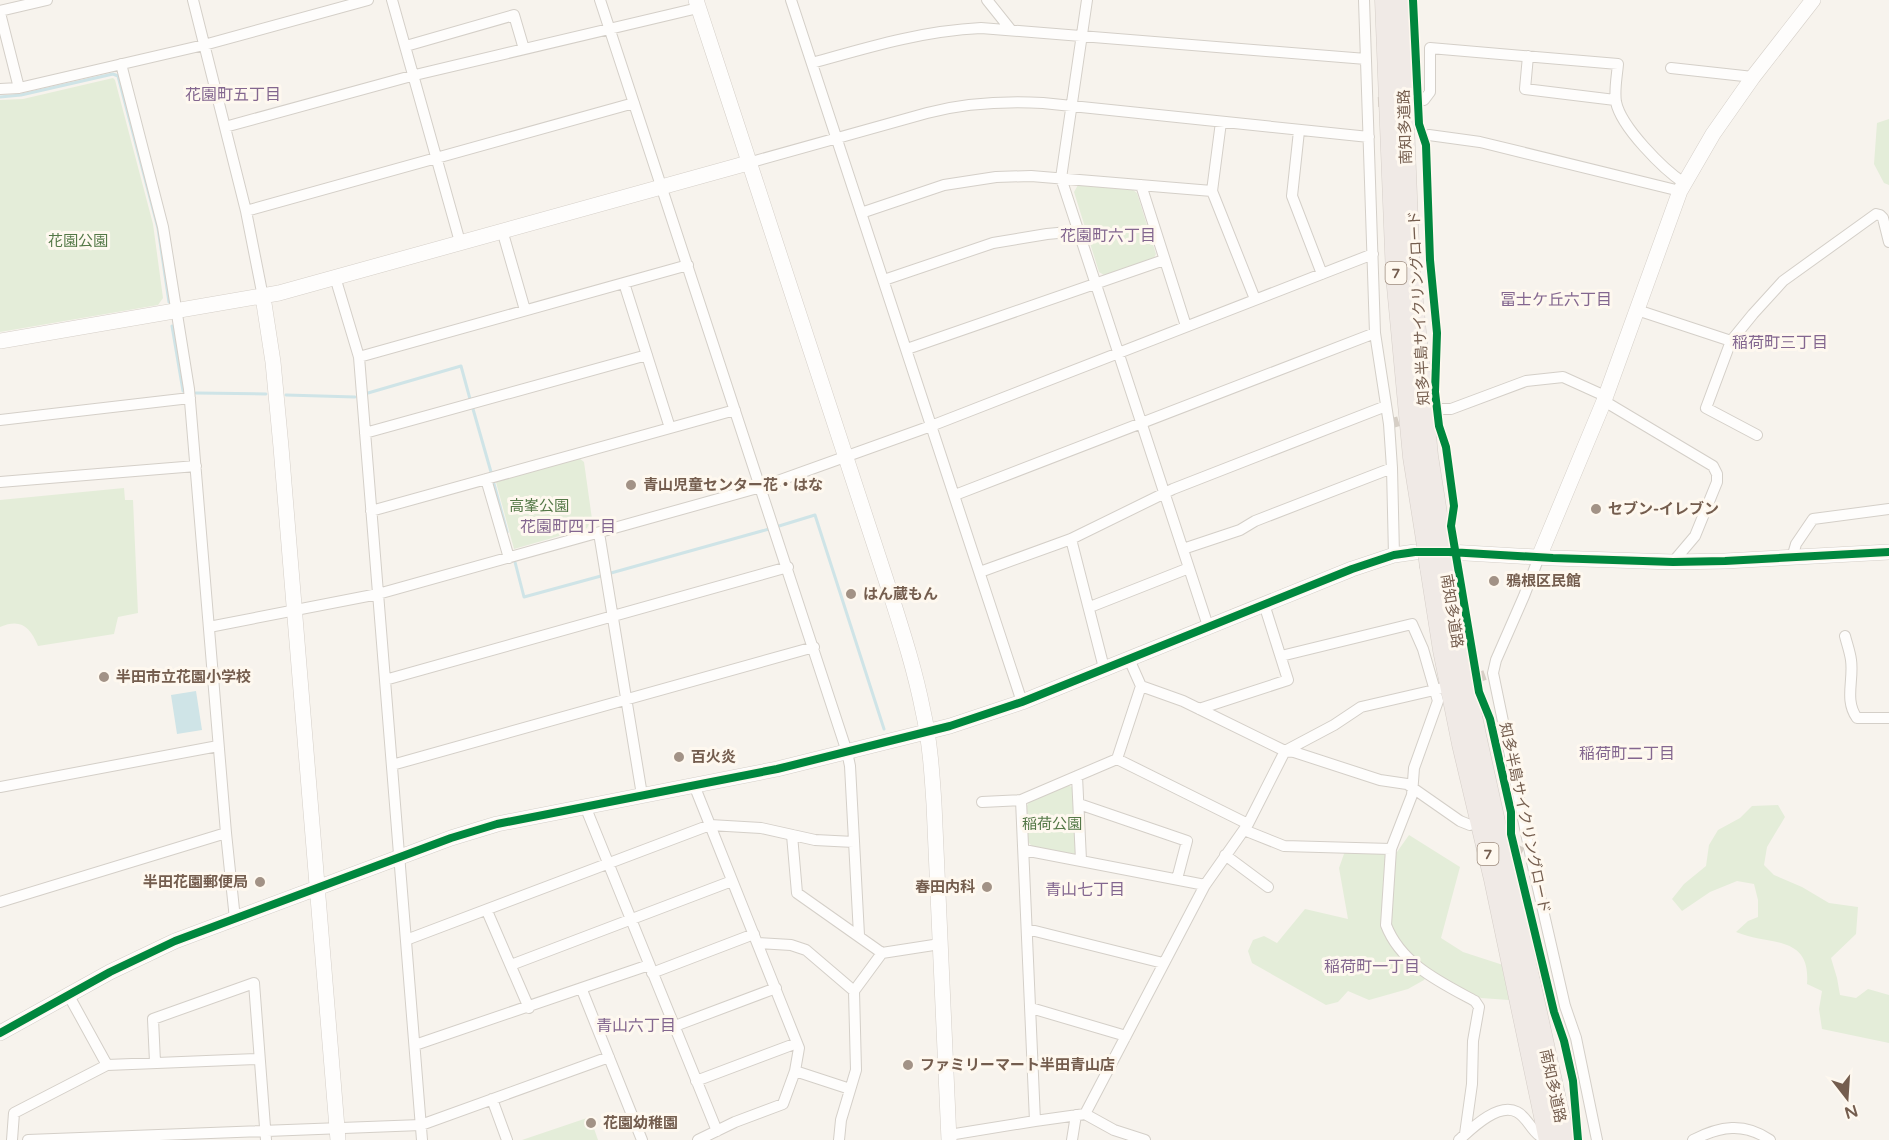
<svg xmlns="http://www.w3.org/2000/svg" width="1889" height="1140" font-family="'Varela Round','Noto Sans JP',sans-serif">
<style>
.green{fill:#e4edd9}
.water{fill:#cfe4e7}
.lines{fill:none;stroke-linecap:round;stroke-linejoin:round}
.stream{stroke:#cfe4e7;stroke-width:3}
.street-tunnel{stroke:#d6cec5;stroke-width:10;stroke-dasharray:10 5;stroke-linecap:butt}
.street-casing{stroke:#d4cfc8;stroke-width:12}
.secondary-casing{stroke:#d5cfc8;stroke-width:16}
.highway-casing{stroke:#d5cec8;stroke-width:21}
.street{stroke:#fefdfc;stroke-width:10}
.secondary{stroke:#fefdfc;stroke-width:15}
.highway{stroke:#f0eae6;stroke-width:20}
.highway-bridge-casing{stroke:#d5cec8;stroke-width:21;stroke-linecap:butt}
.highway-bridge{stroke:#f0eae6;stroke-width:20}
.cycleway-casing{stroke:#fef8ef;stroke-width:11}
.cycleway{stroke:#00873e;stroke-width:8}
.poi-dot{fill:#a29286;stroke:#fef8ef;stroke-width:2}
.labels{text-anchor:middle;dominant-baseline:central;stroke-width:6;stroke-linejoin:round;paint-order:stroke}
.shield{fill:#fef8ef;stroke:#9d8c7e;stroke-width:1.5}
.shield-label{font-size:14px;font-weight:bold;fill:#745d4e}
.street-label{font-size:15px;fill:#745d4e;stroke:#fef8ef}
.park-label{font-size:15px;fill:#547847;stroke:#fef8ef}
.poi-label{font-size:15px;font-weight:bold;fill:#745d4e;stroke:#fef8ef;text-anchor:start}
.neighbourhood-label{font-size:16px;fill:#83668f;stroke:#fef8ef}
</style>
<rect width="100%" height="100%" fill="#f7f3ed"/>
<path class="green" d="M113,78l2,2 38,144 10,74 -5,7 -158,27v-232l23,-1z
M1889,119v66l-5,-2 -10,-19 3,-41z
M1078,185l55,5 4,3 19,61 -2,4 -50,17 -5,-3 -25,-80z
M579,458l5,4 8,57 -5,9 -73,21 -18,-67z
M124,488l1,12h8l5,113 -20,4 -4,17 -76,12c-8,-19 -17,-28 -38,-19v-127z
M1068,785l7,4 2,63 -3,2 -42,-8 -4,-4 -1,-36 2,-4z
M1778,805l7,12 -18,30 -3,18 10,10 28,12 27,16 29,4 -2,27 -25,24 6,20 3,17 16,3 12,-9 21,6v48l-67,-14 -3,-20 3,-18 -15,-7c4,-50 -38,-38 -71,-52l12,-11 10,-4v-17l-4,-16 -17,-3 -27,11 -28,19 -10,-12 12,-15 22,-18 3,-21 9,-15 22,-12 12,-12z
M1409,835l51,32 -19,71 22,14 40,13 6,35 -28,-2 -52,-26 -5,8 -16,9 -39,11 -21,-9 -10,11 -12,3 -74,-42 -4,-12 5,-11 11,-4 13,7 28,-34 43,10 -9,-51 6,-17 52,1z
M590,1117l8,23h-76z"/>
<path class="water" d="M196,691l6,39 -25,4 -6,-39z"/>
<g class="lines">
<path class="stream" d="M0,97l21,-2 92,-21 5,2 40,152 11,74
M172,326l11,65
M196,393l70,1
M368,393l93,-27 9,33
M286,395l69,2
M473,409l18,63
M494,484l13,48
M779,526l36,-11 69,214
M515,562l9,35 77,-21
M611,573l158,-44"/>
<path class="street-tunnel" d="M1378,102l46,-2
M1389,424l51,-15
M1462,683l23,-8
M1500,841l31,16"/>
<g class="street-casing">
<path id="street" d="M193,0l53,211 17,86
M392,0l68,242
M600,0l247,752 3,14 9,169
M791,0l231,702
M987,0l24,30
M1087,0l-26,178 147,448
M1364,0l11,333 14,91 3,44 2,87
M0,11l47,-11
M0,13l19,75
M406,46l108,-31 10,34
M1528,56l-3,33 90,11
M812,63c57,-16 109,-32 169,-35l385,31
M121,64l42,163 26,162 37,444 9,86
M1671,68l82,9
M0,89l19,-1 185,-43 164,-45
M1424,100l6,-8v-44l188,16c-1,12 -4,26 -2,38 5,25 47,67 68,81
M1221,122l-9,69 43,108
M225,127l190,-52 283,-67
M1299,131l-7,65 30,78
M1429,135l51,7 200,49
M748,163l179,-50c38,-10 76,-12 116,-10l326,34
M1141,185l45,141
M246,211l388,-108
M861,213l83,-28 52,-8 35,-1 181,15
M502,230l23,80
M335,277l24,80 63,783
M884,280l109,-37 54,-9 32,-3
M624,283l46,145
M1637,310l94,31 22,-27 30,-33 93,-67 4,1 3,3 6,24
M1731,341l-25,67 51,27
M907,349l257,-89
M359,357l329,-92
M1604,401l109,65 4,8v8l-22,54 -22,26
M1440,409h11l75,-28 37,-4 42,19
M0,420l190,-22
M365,433l282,-78
M486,479l23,79
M0,482l196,-16
M955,495l420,-162
M371,511l364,-101
M599,533l43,262
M1071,539l33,129
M1183,549l57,-19 15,-9 137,-53
M1539,557l-15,39 -28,64 -3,13 39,189 33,144 11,32 21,102
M1792,558l4,-14 17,-25 76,-10
M980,572l91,-33 102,-50 213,-83
M1090,607l99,-39
M209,627l169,-33 383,-107 170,-61 442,-172
M1845,636c2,8 5,16 6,24 3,20 -7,40 6,58h32
M1281,656l131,-32 11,25 15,52 -24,67 -2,27 -21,54 -5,76c15,39 54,57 89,76l4,6 -6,34 -1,43 -7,50
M1129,659l12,27 42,15 102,50 9,1 86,28 27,4 53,37 10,4
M385,680l403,-113
M1199,709l89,-29 -24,-76
M1117,759l24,-73
M392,765l422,-118
M1077,776l4,84
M694,785l105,263 -4,23 -12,33 -48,18 -37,18
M0,787l218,-41
M1021,800l14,321
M982,802l39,-2 96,-41 131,65
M1079,804l108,37 -10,38
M585,806l132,325
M1244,830l40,16 107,3
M792,835l5,58 85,60
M1024,850l181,35
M1225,855l43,32
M0,902l226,-69
M487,911l42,97
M1027,929l136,34
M406,940l304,-115 51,3 54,12 39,2
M758,943l33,2 15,5 48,41
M511,965l221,-84
M652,973l102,-39
M582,990l60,150
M69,996l38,69
M1031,1008l95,28
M675,1026l101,-38
M415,1045l234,-80
M155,1062l-2,-43 101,-36 12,157
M795,1071l55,18
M696,1081l101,-38
M492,1099l15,41
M1085,1114l29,16 31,10
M949,1135l86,-14 50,-7 120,-229 43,-61 37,-73 49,-26 27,-18 82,-19
M12,1140l2,-27 93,-48 152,-6
M28,1140l393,-15 188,-68
M839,1140l2,-20 15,-50 -2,-79 28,-38 58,-9
M1072,1140l4,-25
M1459,1140c12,-11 39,-38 58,-28 10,5 14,18 23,24
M1693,1140c27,-14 51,-18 77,0"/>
</g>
<g class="secondary-casing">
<path id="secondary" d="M696,0l193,589c13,41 26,81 34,122 7,31 9,62 11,93l15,336
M263,297l10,65 8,85 57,693
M0,341l279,-48 469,-130
M1539,557l65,-156 76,-210 33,-57 40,-57 60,-77
M0,1033l110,-61 65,-31 276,-103 46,-14 280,-55 173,-43 72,-24 330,-133 42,-14 21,-3h34l104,6 120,4 52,-1 164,-9"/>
</g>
<g class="highway-casing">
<path id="highway" d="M1385,0l11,276 17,181 13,82
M1399,0l11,270 18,186 13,83
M1430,567l13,83 19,94 32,135 55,261
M1445,567l12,78 20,95 88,400"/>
</g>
<use href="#street" class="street"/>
<use href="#secondary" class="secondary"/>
<use href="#highway" class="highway"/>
<g class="highway-bridge-casing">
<path id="highway-bridge" d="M1426,539l4,28
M1441,539l4,28"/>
</g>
<use href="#highway-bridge" class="highway-bridge"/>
<g class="cycleway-casing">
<path id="cycleway" d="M1413,0l6,124 7,21 4,115 7,73 -2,59 4,34 7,21 8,59 -3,20 28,166 11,27 21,93v22l43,178 10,29 9,40 5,59
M0,1033l110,-61 65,-31 276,-103 46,-14 280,-55 173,-43 72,-24 330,-133 42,-14 21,-3h34l104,6 120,4 52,-1 164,-9"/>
</g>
<use href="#cycleway" class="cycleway"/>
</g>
<g class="poi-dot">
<circle cx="631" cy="485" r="6"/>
<circle cx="1596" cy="509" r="6"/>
<circle cx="1494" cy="581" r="6"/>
<circle cx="851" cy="594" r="6"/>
<circle cx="104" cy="677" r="6"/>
<circle cx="679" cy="757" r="6"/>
<circle cx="260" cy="882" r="6"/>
<circle cx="987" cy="887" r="6"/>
<circle cx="908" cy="1065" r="6"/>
<circle cx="591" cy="1123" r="6"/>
</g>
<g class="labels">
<g class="shield">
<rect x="1385.5" y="262" width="21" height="22" rx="4.5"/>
<rect x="1477.5" y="843" width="21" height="22" rx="4.5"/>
</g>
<g class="shield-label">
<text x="1396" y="273">7</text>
<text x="1488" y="854">7</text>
</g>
<g class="street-label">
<text transform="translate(1405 127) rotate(-92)">南知多道路</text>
<text transform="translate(1419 308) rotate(-93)">知多半島サイクリングロード</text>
<text transform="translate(1452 611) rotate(81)">南知多道路</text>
<text transform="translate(1525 818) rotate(78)">知多半島サイクリングロード</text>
<text transform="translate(1553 1086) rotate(78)">南知多道路</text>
</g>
<g class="park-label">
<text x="78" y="241">花園公園</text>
<text x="539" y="506">高峯公園</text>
<text x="1052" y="824">稲荷公園</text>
</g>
<g class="poi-label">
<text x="643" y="485">青山児童センター花・はな</text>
<text x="1608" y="509">セブン-イレブン</text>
<text x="1506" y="581">鴉根区民館</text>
<text x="863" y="594">はん蔵もん</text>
<text x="116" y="677">半田市立花園小学校</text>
<text x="691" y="757">百火炎</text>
<text x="248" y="882" text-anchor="end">半田花園郵便局</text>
<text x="975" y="887" text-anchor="end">春田内科</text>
<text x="920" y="1065">ファミリーマート半田青山店</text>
<text x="603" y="1123">花園幼稚園</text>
</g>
<g class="neighbourhood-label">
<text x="233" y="95">花園町五丁目</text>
<text x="1108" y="236">花園町六丁目</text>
<text x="1556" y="300">冨士ケ丘六丁目</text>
<text x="1780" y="343">稲荷町三丁目</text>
<text x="568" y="527">花園町四丁目</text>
<text x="1627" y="754">稲荷町二丁目</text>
<text x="1085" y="890">青山七丁目</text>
<text x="1372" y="967">稲荷町一丁目</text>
<text x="636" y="1026">青山六丁目</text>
</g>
</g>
<g transform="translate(1847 1098) rotate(163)" stroke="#fef8ef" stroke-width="4.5" paint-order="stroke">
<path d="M0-4.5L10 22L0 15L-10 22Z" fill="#745d4e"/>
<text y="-9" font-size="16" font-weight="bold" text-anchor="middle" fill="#745d4e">N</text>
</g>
</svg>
